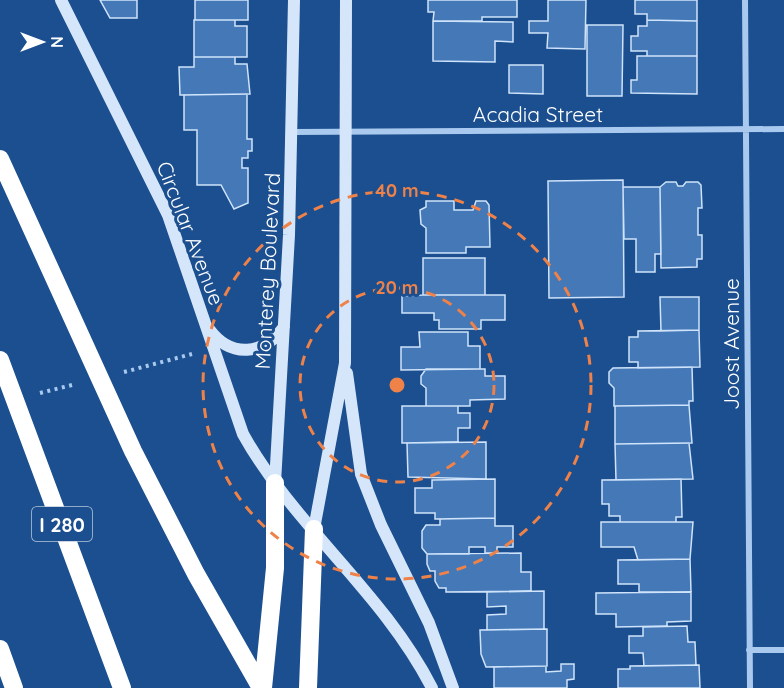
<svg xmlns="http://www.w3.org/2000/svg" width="784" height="688" font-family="Quicksand,sans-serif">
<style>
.building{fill:#4478b7;stroke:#cfe3fa;stroke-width:1.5}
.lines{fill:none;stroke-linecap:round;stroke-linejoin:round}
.path{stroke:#a9c9ee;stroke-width:4;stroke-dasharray:3 4.5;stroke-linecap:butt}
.street{stroke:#a9c9ee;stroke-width:6}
.secondary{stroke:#d6e6fa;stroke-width:12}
.highway{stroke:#fff;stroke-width:18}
.ring{fill:none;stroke:#ee8249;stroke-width:3;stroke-dasharray:10 8}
.labels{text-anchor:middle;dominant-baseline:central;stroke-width:6;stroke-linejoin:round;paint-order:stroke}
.shield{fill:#1b4f8f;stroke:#bbcadd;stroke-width:1.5}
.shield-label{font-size:20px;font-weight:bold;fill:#fff}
.street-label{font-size:21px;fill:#fff;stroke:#1b4f8f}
.centre{fill:#ee8249;stroke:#1b4f8f;stroke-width:3}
.ring-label{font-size:18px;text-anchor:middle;font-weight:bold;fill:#ee8249;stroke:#1b4f8f;stroke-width:6;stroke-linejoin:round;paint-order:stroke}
</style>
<rect width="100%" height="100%" fill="#1b4f8f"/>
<path class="building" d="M100,0h37v18h-27z
M195,0h53v20h-53z
M428,0h89v17h-35v4h-49l1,-9h-6z
M548,0h38l-1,49 -38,-1 1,-15h-19v-12h19z
M635,0h62v21l-50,-1v-6h-12z
M194,20h41v6h12v31h-53z
M647,20l50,1v35h-50v-5h-16v-15h7v-10h9z
M433,21l80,1v20l-18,-1v21l-62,-1z
M587,25h36l-1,71h-35z
M637,56h60v38l-66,-1v-13h6z
M194,57h41v7h12l3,30 -70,1 -1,-28h15z
M509,65h34v29l-34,-1z
M247,94v45h5v12h-4v7h-6v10h6v35l-14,6 -13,-24h-24v-55h-13v-35z
M623,180l1,117 -75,1 -1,-117z
M666,182h10l2,4h5l3,-4h12l3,3 1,23h-4v27h4v24h-5v8l-36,1 -1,-81z
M623,187h37l1,67h-6v18h-19v-33h-12z
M426,201h28v9h19l3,-9h10l3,4 1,42h-24v6h-40v-25l-5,-4 -1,-14 6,-3z
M423,258h62v37h-62z
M423,295h82v25h-24v9h-42v-9h-5v-7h-32v-17z
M660,297h39v33l-38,1z
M699,330l1,37 -62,1v-6h-9v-25h9v-6z
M419,332h49v14h12v23l-79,1v-23h19z
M692,367l1,34h-4v4l-75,1v-18l-5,-5v-11l4,-4z
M426,369h59v7h20v23l-35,1v6h-44v-18l-5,-4v-8z
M689,405l3,38 -77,1v-38z
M402,406h56v7h12v15h-12v14l-56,1z
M486,442v37l-78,-2 -1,-34z
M689,443l4,36 -77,1 -1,-36z
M495,479v39l-60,1v-6h-20v-25h17v-8z
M681,479l1,38h-6v5h-56v-6h-11v-12h-7v-24z
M495,518v8h18v21h-16v6h-12v-6h-16v7h-42l-5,-6v-17l4,-6h14v-6z
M601,522h92l-3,37 -52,1 -4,-13h-33z
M521,553v19h10v19l-85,1v-4h-7l-4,-7v-10h-5l-3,-7v-10z
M690,559l1,33h-52v-8h-21v-24z
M544,591v38l-57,1v-15l19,-1v-8l-19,1v-15z
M691,592v29l-24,1v4l-51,1v-13h-20v-21z
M687,626l1,16h7l1,23 -52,1 -1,-13h-14v-17h14v-9z
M547,629v37l-61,1 -5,-13 -1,-24z
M561,664h13v15l-7,1v8h-73v-21l52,-1v6l15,-1z
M699,665l1,23h-82v-19h12v-3z"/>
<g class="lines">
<path class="path" d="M124,372l68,-18
M40,393l36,-9"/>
<path class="street" d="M745,0l5,688
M293,132l491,-3
M749,650h35"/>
<path class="secondary" d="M61,0l107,215 75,219c51,92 140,158 189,254
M209,329c22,30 55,26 75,-2
M347,373l14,101 20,51 48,98 24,65
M275,483l14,-248 5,-235
M314,529l31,-166 1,-363"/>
<path class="highway" d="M0,159l133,292 63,123 65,114
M0,360l122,328
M0,649l14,39
M263,688l12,-120v-85
M308,688l6,-159"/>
</g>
<g class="ring">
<circle cx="397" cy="385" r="97"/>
<circle cx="397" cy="385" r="194"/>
</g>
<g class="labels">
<rect class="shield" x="32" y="507" width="60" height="34" rx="4.5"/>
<g class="shield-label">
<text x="62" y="524">I 280</text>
</g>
<g class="street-label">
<text x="538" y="114">Acadia Street</text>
<text transform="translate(191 233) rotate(69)">Circular Avenue</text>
<text transform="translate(267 271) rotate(-87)">Monterey Boulevard</text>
<text transform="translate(731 344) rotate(-90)">Joost Avenue</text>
</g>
</g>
<circle cx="397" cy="385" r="9" class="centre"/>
<g class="ring-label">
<text x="397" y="197">40 m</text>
<text x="397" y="294">20 m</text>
</g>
<g transform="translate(42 42) rotate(90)" stroke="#1b4f8f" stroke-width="4.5" paint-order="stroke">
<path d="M0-4.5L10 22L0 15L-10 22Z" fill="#ffffff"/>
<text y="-9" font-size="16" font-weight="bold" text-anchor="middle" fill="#ffffff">N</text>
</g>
</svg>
